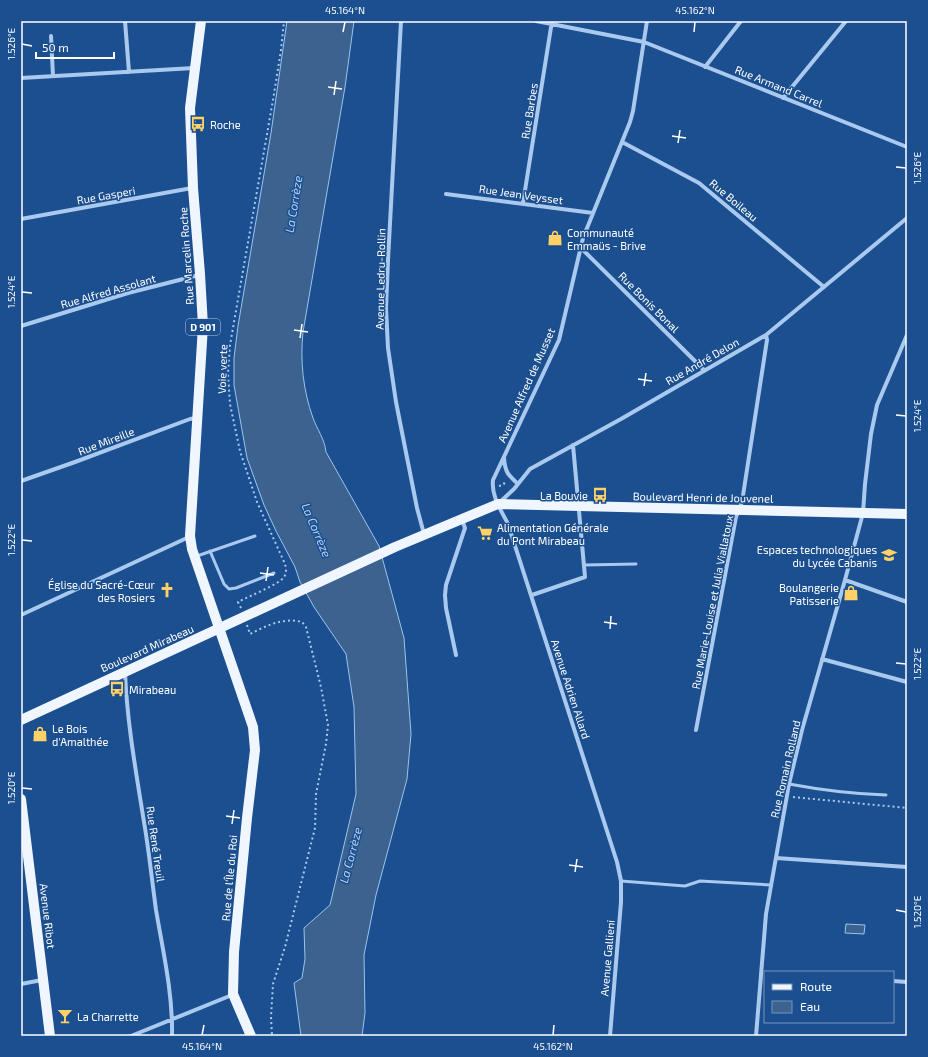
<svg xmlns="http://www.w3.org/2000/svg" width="928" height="1057" font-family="'Exo 2',sans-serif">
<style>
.water{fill:#3c6290;stroke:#9cc4f0}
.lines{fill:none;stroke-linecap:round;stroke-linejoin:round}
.path{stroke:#a9c9ee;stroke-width:2;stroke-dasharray:2 3;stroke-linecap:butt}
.service{stroke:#a9c9ee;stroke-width:3}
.minor{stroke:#a9c9ee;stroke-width:4}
.primary{stroke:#f0f6ff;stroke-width:10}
.ticks{fill:none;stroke:#fff;stroke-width:1.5}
.labels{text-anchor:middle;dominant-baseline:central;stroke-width:3;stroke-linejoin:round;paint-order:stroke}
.shield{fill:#1b4f8f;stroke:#bbcadd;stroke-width:1}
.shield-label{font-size:10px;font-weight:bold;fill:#fff}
.street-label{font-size:11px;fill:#fff;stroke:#1b4f8f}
.poi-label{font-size:11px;fill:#fff;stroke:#1b4f8f;text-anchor:start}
.water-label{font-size:12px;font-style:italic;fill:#b5d3f5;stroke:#1b4f8f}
.neatline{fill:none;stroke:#fff;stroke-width:1.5}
.ticks-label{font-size:10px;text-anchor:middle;fill:#fff}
</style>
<rect width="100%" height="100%" fill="#1b4f8f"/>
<path class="water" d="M287,21h67l-9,66 -42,245c-3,29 0,58 10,86 4,11 12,22 13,34l53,94 25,92 7,96 -4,45 -31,116 -12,60 1,58 -3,23h-61l-7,-53 8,-5 3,-19 -1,-31 26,-23 26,-111 -2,-87 -8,-53 -32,-47 -14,-25 -5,-15 -19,-36 -12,-26 -17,-47 -13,-73v-27l4,-32 33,-193z
M846,924l19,1 -1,9 -19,-1z"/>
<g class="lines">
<path class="path" d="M499,486l4,-1 3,-4
M241,608l-3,-6c9,-5 42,-18 46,-25 3,-4 2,-9 1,-13l-28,-62 -17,-51 -10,-47 -2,-30 2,-29 43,-245 8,-50 3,-29
M247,625l3,9c16,-8 33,-17 52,-12l4,5 15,60 7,38 -2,19 -10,50 -1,34 -30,119 -12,37 -2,33 1,19
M793,797l114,11"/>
<path class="service" d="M210,551l14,33 5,5 7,-1 38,-15
M197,556l58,-20
M584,565l52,-1
M789,784c32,6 64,10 97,11
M621,881l64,5 15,-5 71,4"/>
<path class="minor" d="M125,21l4,51
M401,21l-13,239 -2,48 2,40 8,54 21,106 7,26
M536,21l108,21 263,105
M51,36l2,40
M705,67l36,-46
M21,78l173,-10
M783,98l63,-77
M622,142l77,41 125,104
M446,194l147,19
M523,203l29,-182
M21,219l171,-31
M581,248l123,122
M21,326l107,-33 71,-18
M504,458c1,14 4,17 14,26
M21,481l54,-19 115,-43 6,-1
M500,502l14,-13 16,-20 91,-50 145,-84 141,-117
M845,580l62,22
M532,595l53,-18 -12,-132
M21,615l168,-78
M456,655l-10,-47 -1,-13 1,-10 19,-57 -3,-8
M822,659l85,23
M125,672c2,50 11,100 19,150 5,29 8,59 12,88 7,41 17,84 16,126
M696,730l40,-213 6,-15 25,-162 -1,-5
M776,858l131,9
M893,981l14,1
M21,984l21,-4
M131,1036l101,-41
M610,1036l11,-134v-21l-4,-19 -109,-338c-7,-14 -17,-28 -15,-44l66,-140 24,-102 47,-116 3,-11 14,-90
M756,1036l10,-122 23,-130 13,-54 43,-150 18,-67 2,-29 6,-50 6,-29 30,-70"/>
<path class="primary" d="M201,21l-11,87 3,80 7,86 3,52 -13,210 2,13 61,178 2,23 -8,68 -13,134 -1,42 18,42
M21,720l374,-173 103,-43 409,10
M21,799l29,237"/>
</g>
<path class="ticks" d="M343,32l2,-10M694,32l1,-10M22,44l10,2M328,87l14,2M334,95l2,-14M672,136l14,2M678,143l2,-13M896,167l10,1M22,292l10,1M294,330l14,2M300,338l2,-14M638,379l14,2M644,386l2,-13M896,415l10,1M22,540l10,1M260,573l14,2M266,581l2,-14M604,622l13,2M610,629l1,-13M896,663l10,1M22,788l10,1M226,816l14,2M232,824l2,-14M569,865l14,2M575,872l2,-13M896,910l10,2M202,1035l2,-10M553,1035l1,-10"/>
<defs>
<g id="bus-bare" transform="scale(1.2)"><path d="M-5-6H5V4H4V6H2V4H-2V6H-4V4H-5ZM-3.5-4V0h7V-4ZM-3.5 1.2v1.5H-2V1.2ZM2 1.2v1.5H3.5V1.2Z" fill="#ffd166" stroke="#1b4f8f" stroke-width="2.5" paint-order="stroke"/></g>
<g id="shop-bare" transform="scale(1.2)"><path d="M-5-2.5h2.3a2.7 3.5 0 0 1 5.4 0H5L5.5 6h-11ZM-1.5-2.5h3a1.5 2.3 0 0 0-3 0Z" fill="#ffd166" stroke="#1b4f8f" stroke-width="2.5" paint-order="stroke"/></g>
<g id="supermarket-bare" transform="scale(1.2)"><path d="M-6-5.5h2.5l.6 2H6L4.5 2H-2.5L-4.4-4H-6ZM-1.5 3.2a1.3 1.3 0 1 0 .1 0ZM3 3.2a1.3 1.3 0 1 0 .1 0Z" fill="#ffd166" stroke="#1b4f8f" stroke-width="2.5" paint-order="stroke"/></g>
<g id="school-bare" transform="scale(1.2)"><path d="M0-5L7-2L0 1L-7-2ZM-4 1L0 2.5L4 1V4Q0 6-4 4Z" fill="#ffd166" stroke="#1b4f8f" stroke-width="2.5" paint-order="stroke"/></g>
<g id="church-bare" transform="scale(1.2)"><path d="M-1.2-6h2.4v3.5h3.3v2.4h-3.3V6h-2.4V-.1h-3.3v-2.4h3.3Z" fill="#ffd166" stroke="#1b4f8f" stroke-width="2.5" paint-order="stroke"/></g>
<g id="bar-bare" transform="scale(1.2)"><path d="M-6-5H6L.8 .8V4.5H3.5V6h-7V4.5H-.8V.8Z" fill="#ffd166" stroke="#1b4f8f" stroke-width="2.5" paint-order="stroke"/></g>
</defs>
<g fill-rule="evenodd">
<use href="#bus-bare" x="198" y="124"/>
<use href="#shop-bare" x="555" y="238"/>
<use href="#bus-bare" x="600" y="495"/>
<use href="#supermarket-bare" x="485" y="533"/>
<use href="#school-bare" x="889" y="555"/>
<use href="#church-bare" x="167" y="590"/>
<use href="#shop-bare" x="851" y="593"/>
<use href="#bus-bare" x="117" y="689"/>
<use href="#shop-bare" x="40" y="734"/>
<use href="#bar-bare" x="65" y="1016"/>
</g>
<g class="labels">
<rect class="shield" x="186" y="319" width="34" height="16" rx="3"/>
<g class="shield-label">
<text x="203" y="327">D 901</text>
</g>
<g class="street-label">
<text transform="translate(779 86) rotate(22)">Rue Armand Carrel</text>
<text transform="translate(529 111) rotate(-81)">Rue Barbes</text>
<text transform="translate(521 194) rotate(8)">Rue Jean Veysset</text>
<text transform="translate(106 195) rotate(-10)">Rue Gasperi</text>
<text transform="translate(734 200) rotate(40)">Rue Boileau</text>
<text transform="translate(186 256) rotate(-94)">Rue Marcelin Roche</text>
<text transform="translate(380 279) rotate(-89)">Avenue Ledru-Rollin</text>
<text transform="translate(108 291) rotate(-16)">Rue Alfred Assolant</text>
<text transform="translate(649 302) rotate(45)">Rue Bonis Bonal</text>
<text transform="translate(702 361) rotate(-30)">Rue André Delon</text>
<text transform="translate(222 369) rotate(-88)">Voie verte</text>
<text transform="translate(526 385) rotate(-66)">Avenue Alfred de Musset</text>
<text transform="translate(106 441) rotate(-21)">Rue Mireille</text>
<text transform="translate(703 497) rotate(1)">Boulevard Henri de Jouvenel</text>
<text transform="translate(712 602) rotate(-79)">Rue Marie-Louise et Julia Viallatoux</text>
<text transform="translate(147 648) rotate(-24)">Boulevard Mirabeau</text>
<text transform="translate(571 689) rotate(72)">Avenue Adrien Allard</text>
<text transform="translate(785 769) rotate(-77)">Rue Romain Rolland</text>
<text transform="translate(156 844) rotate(82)">Rue René Treuil</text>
<text transform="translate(229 878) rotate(-85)">Rue de l'Île du Roi</text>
<text transform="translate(48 916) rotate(83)">Avenue Ribot</text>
<text transform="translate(607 958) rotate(-85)">Avenue Gallieni</text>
</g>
<g class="poi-label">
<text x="210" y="124">Roche</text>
<text x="567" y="232">Communauté<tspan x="567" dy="13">Emmaüs - Brive</tspan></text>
<text x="588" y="495" text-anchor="end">La Bouvie</text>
<text x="497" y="527">Alimentation Générale<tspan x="497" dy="13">du Pont Mirabeau</tspan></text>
<text x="877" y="549" text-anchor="end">Espaces technologiques<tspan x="877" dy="13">du Lycée Cabanis</tspan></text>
<text x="155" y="584" text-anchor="end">Église du Sacré-Cœur<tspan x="155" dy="13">des Rosiers</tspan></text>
<text x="839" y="587" text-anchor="end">Boulangerie<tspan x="839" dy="13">Patisserie</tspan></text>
<text x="129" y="689">Mirabeau</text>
<text x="52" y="728">Le Bois<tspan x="52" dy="13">d'Amalthée</tspan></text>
<text x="77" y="1016">La Charrette</text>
</g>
<g class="water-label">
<text transform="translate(293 204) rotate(-81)">La Corrèze</text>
<text transform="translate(317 530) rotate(67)">La Corrèze</text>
<text transform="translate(350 855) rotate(-75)">La Corrèze</text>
</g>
</g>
<rect width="928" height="1057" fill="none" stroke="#1b4f8f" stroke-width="44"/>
<rect x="764" y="971" width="130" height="52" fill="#1b4f8f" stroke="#7695bc"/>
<rect x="772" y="984" width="20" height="6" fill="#f0f6ff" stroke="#7695bc"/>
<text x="800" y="991" font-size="12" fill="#ffffff">Route</text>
<rect x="772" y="1001" width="20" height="12" fill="#3c6290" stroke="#7695bc"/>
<text x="800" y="1011" font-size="12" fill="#ffffff">Eau</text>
<path d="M36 52v6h78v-6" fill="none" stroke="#ffffff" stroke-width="2"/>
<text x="42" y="52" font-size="12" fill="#ffffff" stroke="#1b4f8f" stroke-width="3" paint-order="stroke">50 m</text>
<rect x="22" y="22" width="884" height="1013" class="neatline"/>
<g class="ticks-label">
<text x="345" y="14">45.164°N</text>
<text x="695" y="14">45.162°N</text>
<text transform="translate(11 44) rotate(-90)" y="4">1.526°E</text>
<text transform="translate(917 168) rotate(-90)" y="4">1.526°E</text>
<text transform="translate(11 292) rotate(-90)" y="4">1.524°E</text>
<text transform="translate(917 416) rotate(-90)" y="4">1.524°E</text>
<text transform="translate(11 540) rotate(-90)" y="4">1.522°E</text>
<text transform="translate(917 664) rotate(-90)" y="4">1.522°E</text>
<text transform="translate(11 788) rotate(-90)" y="4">1.520°E</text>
<text transform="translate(917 912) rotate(-90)" y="4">1.520°E</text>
<text x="202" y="1050">45.164°N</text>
<text x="553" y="1050">45.162°N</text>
</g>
</svg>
